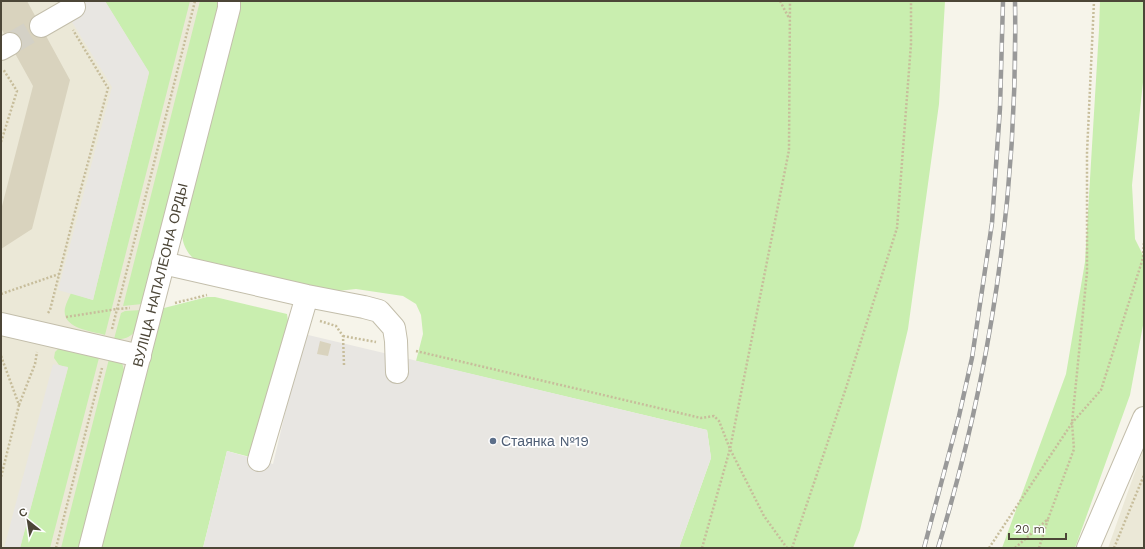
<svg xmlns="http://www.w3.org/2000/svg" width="1145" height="549" font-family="'Work Sans',sans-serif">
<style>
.residential{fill:#ebe8d7}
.green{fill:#c9eeaf}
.parking{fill:#e8e6e2}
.building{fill:#d9d3be}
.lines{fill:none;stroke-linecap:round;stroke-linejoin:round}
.minor-tunnel{stroke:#d4d1c6;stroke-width:22;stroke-dasharray:22 11;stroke-linecap:butt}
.minor-casing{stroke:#c3beab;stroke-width:24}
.path{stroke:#c7bd9b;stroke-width:2.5;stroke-dasharray:2 2;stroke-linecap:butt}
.minor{stroke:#fff;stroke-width:22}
.rail-casing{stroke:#999;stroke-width:4.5}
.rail{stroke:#fff;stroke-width:3;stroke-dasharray:9;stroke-linecap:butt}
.service-dot{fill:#5c6f8a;stroke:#fff;stroke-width:1.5}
.labels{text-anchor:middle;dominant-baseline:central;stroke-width:3.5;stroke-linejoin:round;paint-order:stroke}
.street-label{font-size:14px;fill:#4c4637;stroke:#fff}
.service-label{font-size:14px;fill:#4e5e75;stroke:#fff;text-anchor:start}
</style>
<rect width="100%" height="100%" fill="#f6f4ea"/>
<path class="residential" d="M1,1h219l-140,547h-79z
M1144,448v100h-36l23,-65z"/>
<path class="green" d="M105,1h85l-85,334c-13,-4 -44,-6 -40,-27 1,-5 4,-10 6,-15l22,7 56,-227z
M200,1h20l-78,303 -19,2z
M239,1h706l-6,103 -31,225 -48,201 -7,18h-174l32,-90 -4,-28 -291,-69 7,-27 -2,-19 -5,-11 -13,-8 -47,-7 -28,3 -133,-32c-8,-7 -12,-15 -13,-25z
M1100,1h44v72l-12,112 3,54 9,18v63l-14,75 -55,153h-73l64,-174 19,-112 14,-232z
M207,297h8l72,17 1,7 -34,137 -27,-7 -24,97h-102l59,-232 4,-8z
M141,310c-4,17 -5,31 -27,29l7,-26 4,-2z
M59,348l41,6 -50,194h-30l48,-180 -9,-3 -5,-7 1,-6z
M110,355l12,8 3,10 -45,175h-19z"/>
<path class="parking" d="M59,1h46l44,71 -56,228 -35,-10 54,-203z
M304,334l403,96 4,28 -32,90h-476l24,-97 46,13z
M53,364l15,3 -48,181h-16z"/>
<path class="building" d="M1,1h26l43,79 -38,149 -31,20v-39l32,-124 -32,-58z
M320,341l11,3 -3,12 -11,-2z"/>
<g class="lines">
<path class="minor-tunnel" d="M10,44l31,-18"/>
<g class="minor-casing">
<path id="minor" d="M41,26l33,-19
M1,49l9,-5
M163,263l144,33 57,11 15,4 15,17 2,13 1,31
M1,324l139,32
M259,460l48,-164
M90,548l139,-540v-7
M1088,548l56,-130"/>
</g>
<path class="path" d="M780,1l9,17
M1,142l16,-51 -14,-22
M1,294l58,-20
M175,303l32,-8
M48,313l2,-3 29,-114 29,-108 -35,-58
M66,317l51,-8 13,-1
M320,321l16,5 7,10 1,29
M112,329l83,-328
M343,336l33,6
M416,351l285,67 13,-2 5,5 11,28 34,67 23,32
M1,356l18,49 -18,72
M19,405l16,-41 2,-12
M56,548l46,-180
M702,548l28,-99 59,-299 1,-149
M792,548l53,-157 52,-163 14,-184v-43
M989,548l83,-125 15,-151v-119l7,-152
M1015,548l33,-29 26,-70 -2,-26 29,-33 42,-132 1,-16
M1039,548l9,-29
M1114,548l30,-73"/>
<use href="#minor" class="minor"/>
<g class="rail-casing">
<path id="rail" d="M924,548l35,-132 13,-58 20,-135 8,-115 3,-107
M938,548c54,-177 80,-362 77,-547"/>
</g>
<use href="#rail" class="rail"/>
</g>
<circle class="service-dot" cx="493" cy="441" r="4"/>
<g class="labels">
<g class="street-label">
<text transform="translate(160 275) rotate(-76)">ВУЛІЦА НАПАЛЕОНА ОРДЫ</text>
</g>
<g class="service-label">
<text x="501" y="441">Стаянка №19</text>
</g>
</g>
<rect width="1145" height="549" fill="none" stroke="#4c4637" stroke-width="4"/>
<g transform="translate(28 521) rotate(330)" stroke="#ffffff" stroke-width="3" paint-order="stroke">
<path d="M0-3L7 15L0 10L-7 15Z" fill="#4c4637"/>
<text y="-6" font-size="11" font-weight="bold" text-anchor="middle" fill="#4c4637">С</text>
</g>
<path d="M1009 533v6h57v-6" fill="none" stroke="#4c4637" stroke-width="2"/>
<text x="1015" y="533" font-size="12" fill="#4c4637" stroke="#ffffff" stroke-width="3" paint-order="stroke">20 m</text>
</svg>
